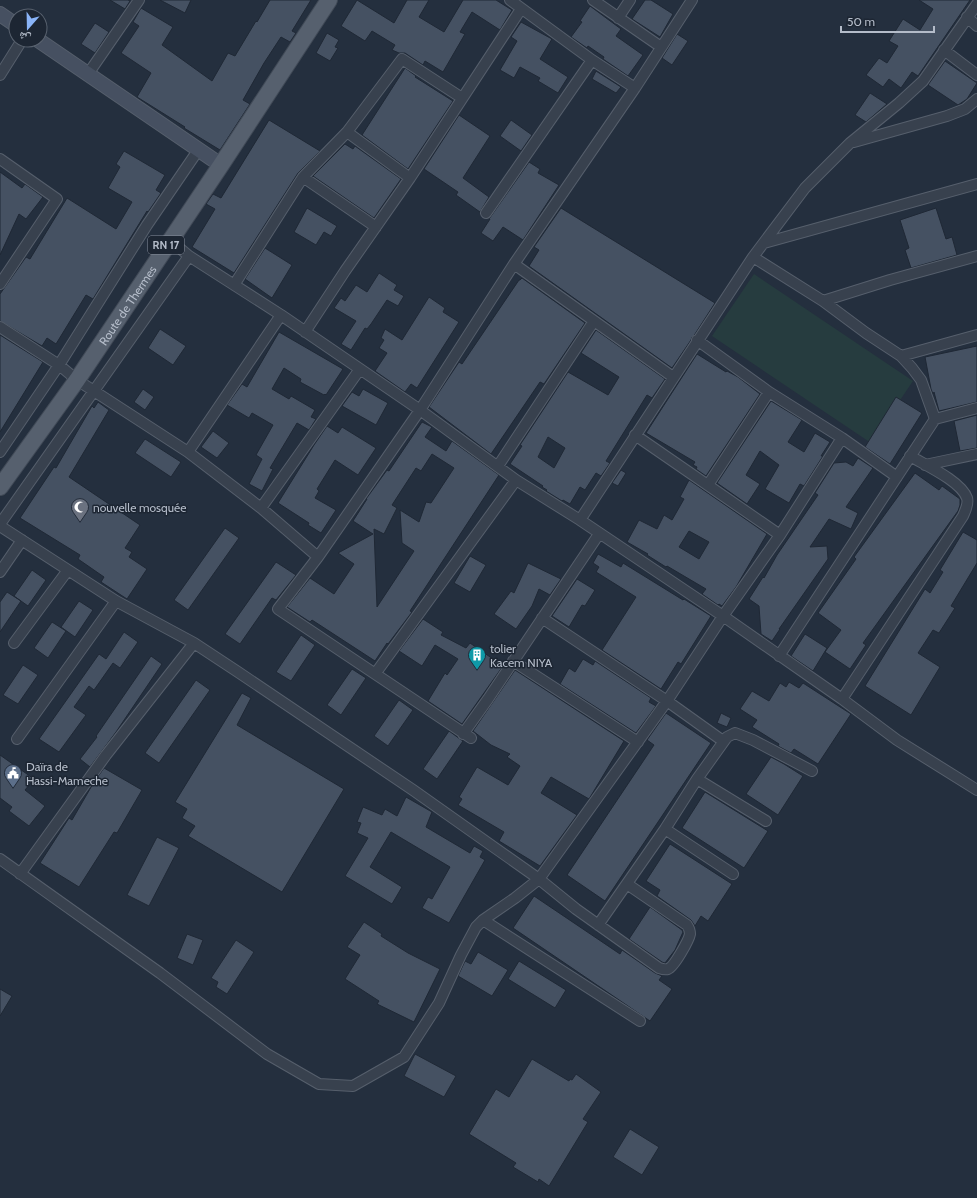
<svg xmlns="http://www.w3.org/2000/svg" width="977" height="1198" font-family="Cabin,'Noto Naskh Arabic',sans-serif">
<style>
.green{fill:#263c3f}
.building{fill:#455162;stroke:#1f2835;fill-rule:evenodd}
.lines{fill:none;stroke-linecap:round;stroke-linejoin:round}
.street-casing{stroke:#565f6c;stroke-width:12}
.secondary-casing{stroke:#565f6c;stroke-width:16}
.primary-casing{stroke:#414a57;stroke-width:18}
.street{stroke:#38414e;stroke-width:10}
.secondary{stroke:#465061;stroke-width:14}
.primary{stroke:#56606e;stroke-width:16}
.labels{text-anchor:middle;dominant-baseline:central;stroke-width:3;stroke-linejoin:round;paint-order:stroke}
.shield{fill:#1d2633;stroke:#878f9c;stroke-width:1}
.shield-label{font-size:11px;font-weight:bold;fill:#b4bcc9}
.street-label{font-size:12px;fill:#b4bcc9;stroke:#1d2633}
.poi-label{font-size:12px;fill:#b4bcc9;stroke:#1d2633;text-anchor:start}
</style>
<rect width="100%" height="100%" fill="#242f3e"/>
<path class="green" d="M754,274l159,107 -42,62 -159,-107z"/>
<path class="building" d="M110,0h18l2,1 -5,8z
M160,0h31l-6,13z
M270,0h41l-19,31 4,2 -6,9 -9,-5 -17,26 -21,37 7,4 -30,46 -36,-22 1,-1 -48,-30 14,-24 -30,-20 18,-27 -6,-4 8,-14 32,19 -11,18 50,36 16,-28 7,3 21,-35 1,1z
M357,0l37,23 13,-23h22l-10,17 25,15 19,-32h33l16,10 -12,20 -28,-18 -12,20 5,2 -22,38 -18,-11 -2,4 -18,-12h-6l-7,-3 3,-5 -23,-14 -7,10 -24,-15z
M645,0h6l22,14 -13,23 -28,-18z
M919,0h51l-52,76 -6,-4 -11,16 -12,-9 -6,8 -17,-12 13,-17 8,5 11,-17 -9,-5 14,-22 17,11 13,-21z
M590,6l31,23 -5,7 27,19 -15,21 -25,-17 1,-2 -16,-11 -1,2 -16,-11 11,-15 -2,-1z
M521,22l31,17 -12,20 28,18 -10,16 -20,-12 2,-3 -20,-11 -6,11 -14,-8 17,-29 -6,-4z
M95,23l14,9 -14,21 -14,-9z
M327,33l12,7 -4,7 3,1 -8,13 -14,-8z
M677,34l11,7 -16,24 -10,-7z
M945,61l32,22 -10,16 -9,6 -30,-20z
M405,68l11,8 -1,1 38,24 -45,68 -46,-34z
M596,71l25,16 -5,6 -24,-14z
M870,93l17,11 -21,18 -11,-7z
M459,115l31,21 -27,42 26,19 -9,15 -24,-17 2,-3 -34,-23z
M269,120l51,31 -22,22 -64,100 -42,-26 23,-38 -9,-5 7,-10 8,4z
M511,120l21,15 -11,16 -21,-15z
M345,144l8,5 2,-3 46,33 -27,39 -61,-42z
M124,151l41,24 -9,15 5,3 -13,19 -1,-1 -54,88 -7,-4 -30,49 -9,-6 -5,8 -42,-25v-27l26,-37 4,2 37,-61 49,31 16,-27 -24,-14 12,-21 -4,-3z
M529,162l11,7 -2,4 21,12 -36,55 -20,-13 -10,14 -12,-8 9,-14h-1z
M0,172l22,16 3,-4 18,13 -17,22 -7,-5 -19,41z
M307,208l30,18 -6,10 -7,-4 -8,13 -22,-13z
M561,208l154,95 -20,31 -3,3 -1,3 -19,28 -143,-102 10,-16 -5,-3z
M936,208l10,31 6,-2 5,18 -46,13 -6,-18 4,-2 -9,-28z
M265,248l27,17 -20,33 -27,-19z
M379,273l18,12 -3,5 10,6 -6,10 -11,-6 -16,24 -4,5 -2,-1 -14,22 -10,-6 15,-23 -22,-13 7,-10 4,3 11,-16 11,7z
M522,278l63,45 -41,61 -4,-2 -49,72 -62,-47 30,-45 3,2 57,-84h1z
M429,297l16,11 -2,4 16,10 -42,66 -6,-4 -6,8 -30,-21 12,-18 -8,-5 5,-8 -3,-2 4,-9 17,11z
M160,329l26,17 -13,19 -25,-17z
M596,330l69,49 -13,19 -5,-3 -41,66 4,2 -9,13 -5,-3 -11,17 -5,-3 -10,17 -7,-4 -1,1 -16,-10 1,-1 -5,-3 1,-1 -33,-22 12,-18 -2,-1 48,-73 40,23 11,-18 -38,-24zM548,437l17,11 -11,20 -16,-11z
M279,332l64,37 -17,26 -1,-1 -1,1 -24,-13 1,-3 -17,-11 -12,21 17,10 2,-3 24,14 -4,7 5,2 -7,11 -12,-7 -27,45 3,1 -11,22 -13,-7 13,-25 -6,-4 17,-30 -21,-12 -3,5 -22,-13 15,-21 5,3z
M0,335l43,27 -43,70z
M977,346v56l-38,9 -5,-19 -1,2 -2,-5 -6,-32z
M697,354l29,18 1,-1 11,6 22,17 -54,82 -10,-7 1,-2 -4,-2 2,-3 -49,-29z
M143,389l11,8 -9,13 -11,-8z
M363,389l25,14 -12,22 -34,-19 10,-14 7,4z
M896,397l26,16 -32,51 -25,-17z
M771,401l31,19 -14,22 16,10 11,-19 15,9 -9,14h2l-19,30 -4,-2 -11,19 -24,-14 14,-24 -19,-14 -14,24 14,9 -13,20 -30,-21z
M98,402l11,8 -40,67 71,48 -15,23 7,4 -3,5 18,12 -20,30 -26,-17 3,-5 -26,-18 2,-4 -60,-37 34,-51 2,1 36,-62 2,2z
M977,415v33l-17,3 -6,-30z
M422,422l10,5 -7,10 21,14 6,-10 47,34 -89,136 2,1 -24,32 -1,-1 -12,18 -63,-41 -2,2 -23,-15 23,-29 24,16 20,-30 -16,-11 35,-19 -20,-13 14,-22h-1l21,-29 2,1zM432,454l22,14 -23,35 -5,-1 -7,20 -19,-12 2,33 12,8 -37,56 -3,-78 10,5 13,-26 -5,-3 24,-37 5,3z
M327,426l11,7 4,-6 34,21 -18,27 -23,-15 -18,29 2,2 -4,7 21,12 -15,23 -13,-8 1,-2 -31,-20 36,-58z
M213,431l16,12 -12,15 -16,-11z
M145,439l36,23 -10,15 -36,-24z
M858,458l15,10 -27,39 12,6 -7,16 -22,-10 -19,28 17,-1 1,13 -49,70h1l-8,12 -11,-7 -2,-28 -10,-7 14,-22 1,1 13,-23 41,-60 -3,-2 19,-30 12,-1 7,4z
M621,470l5,3 -8,13 -6,-3z
M915,473l24,17 3,-4 18,13v6l-2,6 -95,132 3,2 -16,24 -25,-17 16,-22 -23,-17 38,-54 -2,-2z
M689,480l78,54 -31,53 -14,19 -3,-2 -1,1 -16,-11 4,-5 -39,-23 -1,1 -19,-12 1,-1 -21,-12 12,-22 18,9 7,-14 8,5 12,-21 -4,-2zM689,531l20,11 -10,17 -20,-12z
M225,528l14,10 -51,72 -14,-10z
M963,532l14,8v23l-26,43 4,2 -16,25 -6,-3 -15,23 22,14 -29,48 -46,-29 60,-97 5,4 13,-21 -3,-2z
M598,554l23,13 2,-4 60,37 1,-1 27,17 -30,48 -3,-2 -17,27 -59,-39 34,-53 -40,-25 3,-5 -6,-4z
M470,556l16,9 -16,27 -16,-9z
M276,562l20,13 -20,25 -4,-2 -32,46 -15,-10z
M528,563l33,16 -11,16 -11,-6 -7,17 -16,23 -22,-15 17,-23 3,2z
M32,570l14,10 -18,26 -14,-10z
M577,579l18,11 -10,16 -3,-1 -13,22 -17,-11z
M7,592l14,9 -21,31v-30z
M79,601l14,9 -18,27 -14,-10z
M423,619l20,13 -2,3 25,13 4,-5 33,23 -41,58 -34,-23 17,-28 2,2 11,-16 -23,-14 -13,21 -23,-15z
M52,622l14,9 -18,27 -14,-10z
M124,632l14,10 -18,26 -7,-5 -19,27 -5,-4 -15,21 12,8 -27,37 -20,-13 60,-85 7,5z
M805,634l22,14 -14,23 -22,-15z
M301,635l14,10 -24,36 -15,-9z
M151,656l11,8 -46,68 -26,35 -10,-8 17,-22 -1,-1z
M583,659l10,6 2,-4 56,37 -2,4 7,4 -20,27 -76,-49 9,-16 6,4z
M23,665l15,10 -20,29 -15,-9z
M352,669l14,9 -25,37 -14,-10z
M515,670l109,71 -35,58 -38,-22 -10,16 36,22 -37,51 -41,-25 5,-9 -46,-27 4,-6 -3,-2 18,-30 31,18 12,-19 -13,-9 3,-3 -19,-9 -18,-14z
M196,680l14,10 -51,73 -14,-10z
M789,682l10,6 4,-5 48,31 -33,50 -24,-15 -3,4 -13,-7 1,-2 -27,-17 5,-7 -17,-11 12,-18 17,10 11,-18 6,4z
M242,693l9,5 -14,27 107,64 -62,103 -94,-56 7,-10 -13,-8 5,-9 -12,-7z
M399,700l14,10 -25,36 -14,-10z
M666,713l45,30 -106,158 -38,-26 87,-130 -7,-5z
M721,713l10,5 -4,9 -10,-4z
M449,731l11,8 3,2 -26,38 -14,-10z
M0,755l34,24 -9,11 20,16 -16,20 -20,-15 3,-4 -12,-9z
M771,757l13,7 19,12 -25,39 -32,-21z
M104,768l38,22 -25,43 -3,-1 -35,55 -39,-24 29,-45 3,2 22,-38z
M705,792l63,39 -24,37 -62,-40z
M406,797l26,15 -6,15 44,26 4,-7 9,5 -3,6 5,3 -36,63 -27,-15 6,-11 4,2 18,-32 -59,-35 -21,35 32,20 -10,17 -47,-28 23,-38 -11,-5 4,-10 -4,-1 6,-15 19,8 3,-6 12,7z
M157,837l22,11 -30,58 -22,-11z
M670,844l62,40 -24,37 -7,-5 -6,10 -4,-6 -34,-24 3,-6 -14,-9z
M534,896l86,58 2,-4 33,23 7,3 -3,4 13,9 -22,32 -137,-93z
M650,907l32,23 1,2 -8,18 -10,13 -3,-1 -33,-23z
M364,922l18,12 -1,2 27,17 32,16 -26,53 -37,-18 2,-3 -34,-22 15,-24 -13,-8z
M187,934l16,6 -10,25 -16,-7z
M236,940l18,12 -27,42 -11,-7 2,-5 -7,-4z
M478,952l30,18 -16,26 -34,-20 7,-15 6,3z
M519,961l47,29 -11,18 -47,-29z
M0,989l12,7 -12,20z
M415,1054l41,22 -12,21 -40,-21z
M532,1059l37,22 1,-2 2,1 4,-6 25,18 -18,27 5,3 -39,64 -10,-7 -1,3 -25,-15 3,-4 -47,-29 27,-45 13,8z
M630,1129l29,18 -17,28 -29,-18z"/>
<g class="lines">
<g class="street-casing">
<path id="street" d="M510,0l82,60 43,28
M593,0l68,47
M967,17l10,9
M618,18l12,-18
M944,50l33,25
M88,74l51,-74
M0,75l22,-35
M347,132l55,-73 60,39
M854,142l93,-26 18,-7 12,-10
M0,159l57,40 -57,85
M303,177l73,50
M486,213l106,-153
M170,240l19,16 92,59 139,95 96,70 64,40 143,96 119,83 55,41 80,50
M764,243l213,-59
M753,257l70,44 43,32 35,23 11,12 9,12 14,39 42,-11
M514,264l159,113
M234,285l69,-108 44,-45 63,46
M823,301l67,-21 87,-24
M0,327l59,38 18,15 111,72 73,56 57,49
M305,332l40,-61 65,-93 111,-169
M697,340l72,52 73,46 55,39
M901,356l76,-21
M635,435l145,100
M0,452l59,-87 88,-140 52,-76
M188,452l93,-137
M925,465l52,-11
M498,466l96,-145
M708,485l61,-93
M261,508l99,-139
M580,520l173,-263 52,-69 45,-45 49,-40 24,-22 54,-77
M0,524l189,-268
M0,526l116,75 78,42 44,29 175,118 126,89 37,30 83,59c3,1 6,2 9,1 6,-2 21,-29 22,-35 0,-3 -1,-6 -3,-9l-60,-41
M0,572l22,-32
M542,618l125,83 56,40
M14,643l54,-73
M779,656l156,-237
M513,661l125,81
M375,674l141,-194
M842,699l121,-183c2,-5 6,-12 4,-18 -6,-17 -42,-33 -57,-42
M463,734l25,-35 111,-165
M471,738l-193,-129 40,-52 102,-147 94,-146 121,-176 57,-88
M17,739l99,-138
M697,779l69,42
M665,829l68,45
M0,859l160,114 107,81 52,30 34,2 51,-29 35,-54 22,-48 15,-28 7,-7 32,-22 24,-19 128,-178 56,-85 57,-81 62,-97
M20,874l86,-119 88,-112
M483,920l157,101
M598,925l67,-96 32,-50 30,-42 8,-4 18,7 59,31"/>
</g>
<g class="secondary-casing">
<path id="secondary" d="M0,14l16,11
M38,40l183,125"/>
</g>
<g class="primary-casing">
<g id="primary">
<path id="s1" d="M0,487l77,-107 144,-215 108,-165"/>
</g>
</g>
<use href="#street" class="street"/>
<use href="#secondary" class="secondary"/>
<use href="#primary" class="primary"/>
</g>
<defs>
<g id="mosque-pin" transform="scale(0.9)"><path d="M0 17L-7.5 6A9.5 9.5 0 1 1 7.5 6Z" fill="#6b7280" stroke="#1d2633"/><path d="M3.5-4.9A6 6 0 1 0 3.5 4.9A5 5 0 1 1 3.5-4.9Z" fill="#fff"/></g>
<g id="building-pin" transform="scale(0.9)"><path d="M0 17L-7.5 6A9.5 9.5 0 1 1 7.5 6Z" fill="#0f9aa8" stroke="#1d2633"/><path d="M-4-6H4V6H1V3H-1V6H-4ZM-2.5-4.3h1.7v1.8h-1.7ZM.8-4.3h1.7v1.8H.8ZM-2.5-1h1.7V.8h-1.7ZM.8-1h1.7V.8H.8Z" fill="#fff"/></g>
<g id="civic-pin" transform="scale(0.9)"><path d="M0 17L-7.5 6A9.5 9.5 0 1 1 7.5 6Z" fill="#5c6f8a" stroke="#1d2633"/><path d="M-.6-6.5H3V-4.5H.6V-3L4-1V1h2V6H-6V1h2V-1L-.6-3ZM-1.2 2.5V6h2.4V2.5Z" fill="#fff"/></g>
</defs>
<g fill-rule="evenodd">
<use href="#mosque-pin" x="80" y="507"/>
<use href="#building-pin" x="477" y="655"/>
<use href="#civic-pin" x="13" y="773"/>
</g>
<g class="labels">
<rect class="shield" x="148" y="236" width="36" height="18" rx="3"/>
<g class="shield-label">
<text x="166" y="245">RN 17</text>
</g>
<g class="street-label">
<text stroke="none"><textPath href="#s1" startOffset="222">Route de Thermes</textPath></text>
</g>
<g class="poi-label">
<text x="93" y="507">nouvelle mosquée</text>
<text x="490" y="648">tolier<tspan x="490" dy="14">Kacem NIYA</tspan></text>
<text x="26" y="766">Daïra de<tspan x="26" dy="14">Hassi-Mameche</tspan></text>
</g>
</g>
<g transform="translate(28 28) rotate(200)"><circle r="19" fill="#1d2633" stroke="#59626f"/>
<path d="M0-3L7 15L0 10L-7 15Z" fill="#8ab4f8"/>
<text y="-6" font-size="11" font-weight="bold" text-anchor="middle" fill="#b4bcc9">ش</text>
</g>
<path d="M841 26v6h93v-6" fill="none" stroke="#b4bcc9" stroke-width="2"/>
<text x="847" y="26" font-size="12" fill="#b4bcc9" stroke="#1d2633" stroke-width="3" paint-order="stroke">50 m</text>
</svg>
